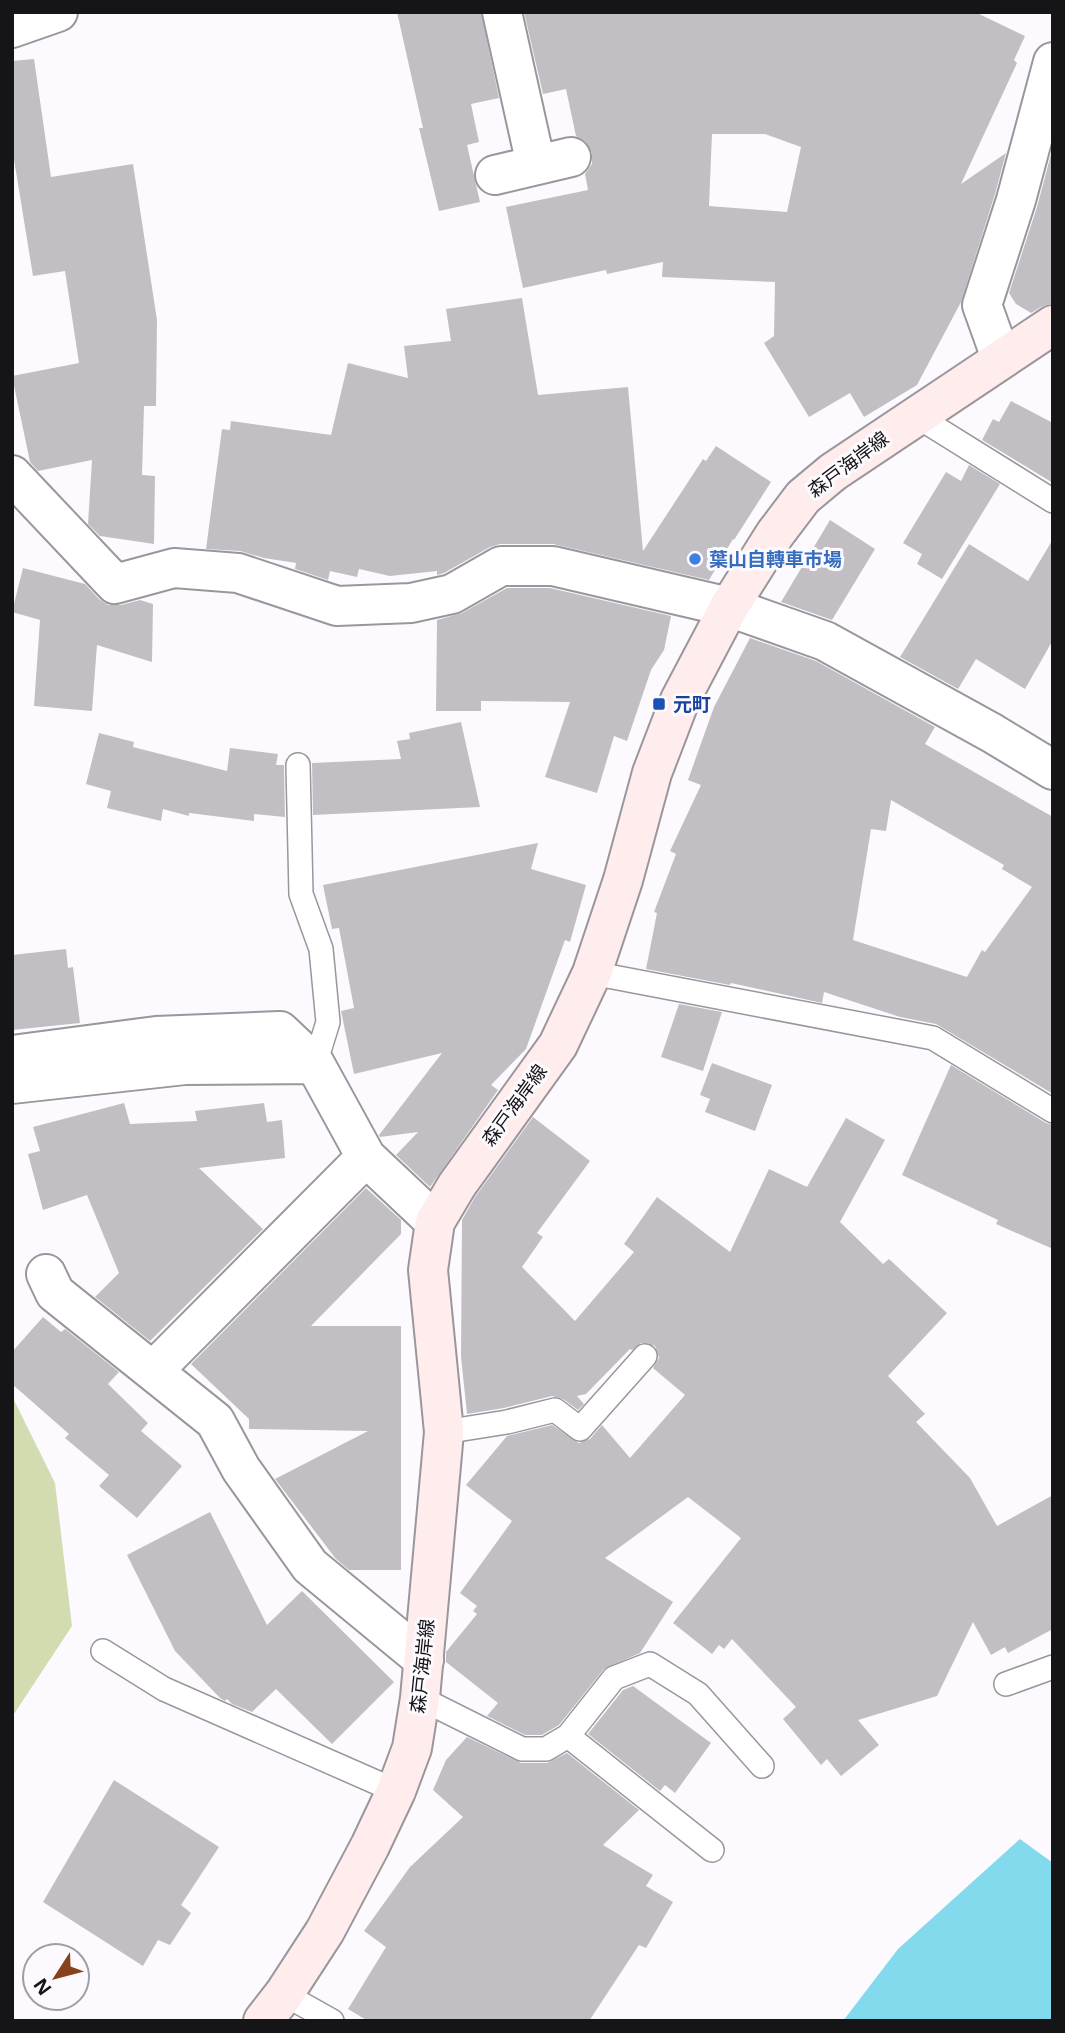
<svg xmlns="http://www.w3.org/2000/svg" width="1065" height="2033" font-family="'Open Sans','Noto Sans JP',sans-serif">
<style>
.green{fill:#d2dcb0}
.water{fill:#83daed}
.building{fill:#c2bfc4;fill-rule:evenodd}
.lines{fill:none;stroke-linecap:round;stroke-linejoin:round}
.service-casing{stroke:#9a969b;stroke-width:26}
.minor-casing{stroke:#9a969b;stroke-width:42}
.secondary-casing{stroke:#9a969b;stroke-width:42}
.service{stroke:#fff;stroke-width:23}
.minor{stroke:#fff;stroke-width:38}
.secondary{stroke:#ffedee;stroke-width:38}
.shop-dot{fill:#3f7fe0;stroke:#fdfaff;stroke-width:2.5}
.transit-dot{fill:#1a4fb4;stroke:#fdfaff;stroke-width:2.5}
.labels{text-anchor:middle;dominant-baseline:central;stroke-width:6;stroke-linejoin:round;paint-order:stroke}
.street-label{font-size:19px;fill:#151416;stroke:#fdfaff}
.shop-label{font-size:19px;font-weight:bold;fill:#366cbe;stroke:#fdfaff;text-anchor:start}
.transit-label{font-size:19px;font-weight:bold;fill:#164399;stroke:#fdfaff;text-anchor:start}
</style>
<rect width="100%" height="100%" fill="#fdfaff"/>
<path class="green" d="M12,1396l43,87 17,143 -60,91z"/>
<path class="water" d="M1020,1839l33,24v158h-210l55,-72z"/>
<path class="building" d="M397,12h84l18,86 -28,6 8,38 -12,3 13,57 -41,9 -20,-83h4z
M524,12h451l50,24 -11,24 3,3 -56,121 45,-31 -11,41 -34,108 -44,83 -53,32 -14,-24 -41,24 -45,-74 10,-7 1,-54 -113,-5 1,-15 -56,12 -1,-4 -83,18 -17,-81 82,-17 -3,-16 7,-10v-11l-6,-11 -10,-6 -10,-47 -23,5zM712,134h53l36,13 -14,65 -78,-6z
M34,59l17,118 82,-13 24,156 -1,86h-12l-2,69 13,1 -1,68 -54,-8 -12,-12 4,-64 -54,11 -8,-9 -18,-86 67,-13 -14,-92 -32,5 -21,-129v-86z
M1053,147v156l-12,4 -10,6 -15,-9 -7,-11 28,-86z
M522,298l16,97 90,-8 15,164 60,-92 3,2 10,-15 55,36 -37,58 -1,-1 -24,41 -156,-36h-53l-10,3 -46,26 -7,2v-4l-47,5 -31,-7 -2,8 -27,-6 -2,9 -33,-11 1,-6 -32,-5 -24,-7 -34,-2 16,-120 8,1 1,-9 100,14 17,-72 60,15 -4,-32 47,-5 -5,-32z
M1011,401l42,22v60l-71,-43 11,-21 6,3z
M969,465l31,19 -58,95 -25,-15 5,-10 -19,-11 43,-71 15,9z
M830,520l45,29 -43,71 -51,-18z
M1053,539v101l-28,49 -49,-30 -18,30 -58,-32 69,-113 59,37z
M23,568l62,16 14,15 9,6h13l19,-5 13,4 -1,58 -55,-17 -5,66 -58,-5 6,-86 -28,-8z
M507,588h43l121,28 -7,34 -13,20 -24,71 -13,-5 -17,57 -52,-16 25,-75 -89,-1v10h-45l1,-91 25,-7z
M750,638l66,23 119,66 -10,17 128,73v277l-117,-70 -36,-7 -76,-25 -2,11 -91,-20 -1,2 -84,-16 11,-56 -3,-1 22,-58 -6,-3 31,-66 -13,-5 26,-73zM891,800l113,65 -2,4 30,18 -47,65 -3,-2 -15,27 -114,-37 18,-111 15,2z
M461,722l19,85 -167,8 -1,-52 89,-4 -4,-18 13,-2 -1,-6z
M99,733l35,9 -1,5 94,24 3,-23 48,6 -2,11h8l1,52 -31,-3v7l-65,-8v3l-26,-7 -2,12 -54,-13 4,-17 -25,-7z
M538,843l-7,26 55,16 -16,57 -5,-2 -39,109 -35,36 7,5 -68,97 -34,-32 22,-23 -38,5 -1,-2 63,-82 -88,21 -13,-63 13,-3 -15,-80 -7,1 -9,-44z
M66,949l2,19 5,-1 7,56 -68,7v-75z
M679,1004l43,8 -19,59 -42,-14z
M712,1063l60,22 -17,46 -50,-19 5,-13 -10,-4z
M951,1065l95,58 7,2v124l-57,-25 2,-4 -96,-45z
M124,1103l6,21 67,-3 -2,-10 69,-8 3,19 15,-2 3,38 -86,10 64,61 -113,112 -55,-44 24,-24 -32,-78 -44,15 -15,-56 12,-3 -7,-24z
M533,1117l57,44 -53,72 6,4 -21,30 53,54 59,-69 -10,-8 33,-47 73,55 39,-83 38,18 39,-69 39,22 -45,82 43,42 6,-5 58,54 -59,63 37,38 -9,8 54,56 27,48 56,-31v134l-45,24 -3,-6 -14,8 -18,-33 -36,74 -79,24 21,25 -38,31 -14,-17 -6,6 -38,-46 13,-12 -64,-68 -8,10 -5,-4 -7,9 -39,-31 68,-85 -53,-41 -83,61 68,44 -33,51 -36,16 -45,56 -17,10h-17l-38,-19 11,-13 -52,-41v-10l31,-38 -4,-3 4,-5 -17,-13 52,-72 -46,-36 41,-49 45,-11 27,18 11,-4 12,-14 28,33 55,-63 -32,-27 6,-10 -4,-12 -7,-3h-7l-9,7 -2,-1 -44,45 -9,2 7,8 -6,6 -15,-11 -11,-3 -48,12 -37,6 -6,-57 1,-137 13,-23z
M366,1188l35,32v14l-90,92h90v244h-52l-13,-11 -61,-80 93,-48 -119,-2v-10l-58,-55z
M43,1317l18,15 4,-3 54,43 -11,12 40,39 -7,8 41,35 -45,52 -38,-32 10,-11 -44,-37 4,-4 -57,-50v-32z
M210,1512l57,113 35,-34 92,91 -62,62 -56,-55 -24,23 -20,-8 -5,-5 -2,2 -5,-3 -45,-47 -48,-96z
M633,1686l78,57 -36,50 -10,-8 -5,6 -72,-57 35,-44z
M467,1737l54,26h26l20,-10 72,57 -36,35 50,30 -7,11 27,16 -27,46 -7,-3 -50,76h-221l-20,-12 38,-62 -22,-16 46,-64 53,-50 -30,-27 13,-30z
M114,1780l105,67 -38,58 10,8 -21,32 -12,-5 -15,26 -100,-64z"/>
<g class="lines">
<g class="service-casing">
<path id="service" d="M915,415l138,86
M298,765l3,129 20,55 7,73 -13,42
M592,973l341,65 120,73
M444,1432l63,-10 48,-12 25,19 65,-73
M103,1651l61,38 232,102
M1006,1684l47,-17
M420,1698l102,51h24l22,-13 46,-58 36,-14 48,30 64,72
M568,1736l144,114
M284,1994l48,27"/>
</g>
<g class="minor-casing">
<path id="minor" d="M502,12l34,153
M12,28l46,-16
M495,175l76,-18
M1001,358l-19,-53 34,-105 37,-138
M12,475l103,109 59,-16 64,5 99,33 74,-3 41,-9 49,-28h52l176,41 96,34 167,92 61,37
M12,1055l144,-19 124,-5 35,33 51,93 69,65
M12,1084l173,-19 130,-1
M46,1274l9,19 160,128 26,48 69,97 114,94
M153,1371l213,-214"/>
</g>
<g class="secondary-casing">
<path id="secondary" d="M263,2021l21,-27 41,-63 45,-85 26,-55 16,-43 8,-50 24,-266 -16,-162 7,-48 22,-37 101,-140 34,-72 31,-93 29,-107 28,-73 49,-93 46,-73 28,-37 30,-25 220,-147"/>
</g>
<use href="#service" class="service"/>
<use href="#minor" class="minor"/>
<use href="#secondary" class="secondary"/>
</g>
<circle class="shop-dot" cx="695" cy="559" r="7"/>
<rect class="transit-dot" x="652" y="697" width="14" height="14" rx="3.5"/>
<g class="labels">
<g class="street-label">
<text transform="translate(848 464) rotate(-37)">森戸海岸線</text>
<text transform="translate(514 1105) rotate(-54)">森戸海岸線</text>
<text transform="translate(422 1666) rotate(-84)">森戸海岸線</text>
</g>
<g class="shop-label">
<text x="709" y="559">葉山自轉車市場</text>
</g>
<g class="transit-label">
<text x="673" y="704">元町</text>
</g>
</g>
<rect width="1065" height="2033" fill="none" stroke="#151416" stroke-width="28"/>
<g transform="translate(56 1977) rotate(234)"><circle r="33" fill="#fdfaff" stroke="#a09ea2" stroke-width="2"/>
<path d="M0-5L12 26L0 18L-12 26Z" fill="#864218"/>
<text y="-10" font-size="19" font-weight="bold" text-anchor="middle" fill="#151416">N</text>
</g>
</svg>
